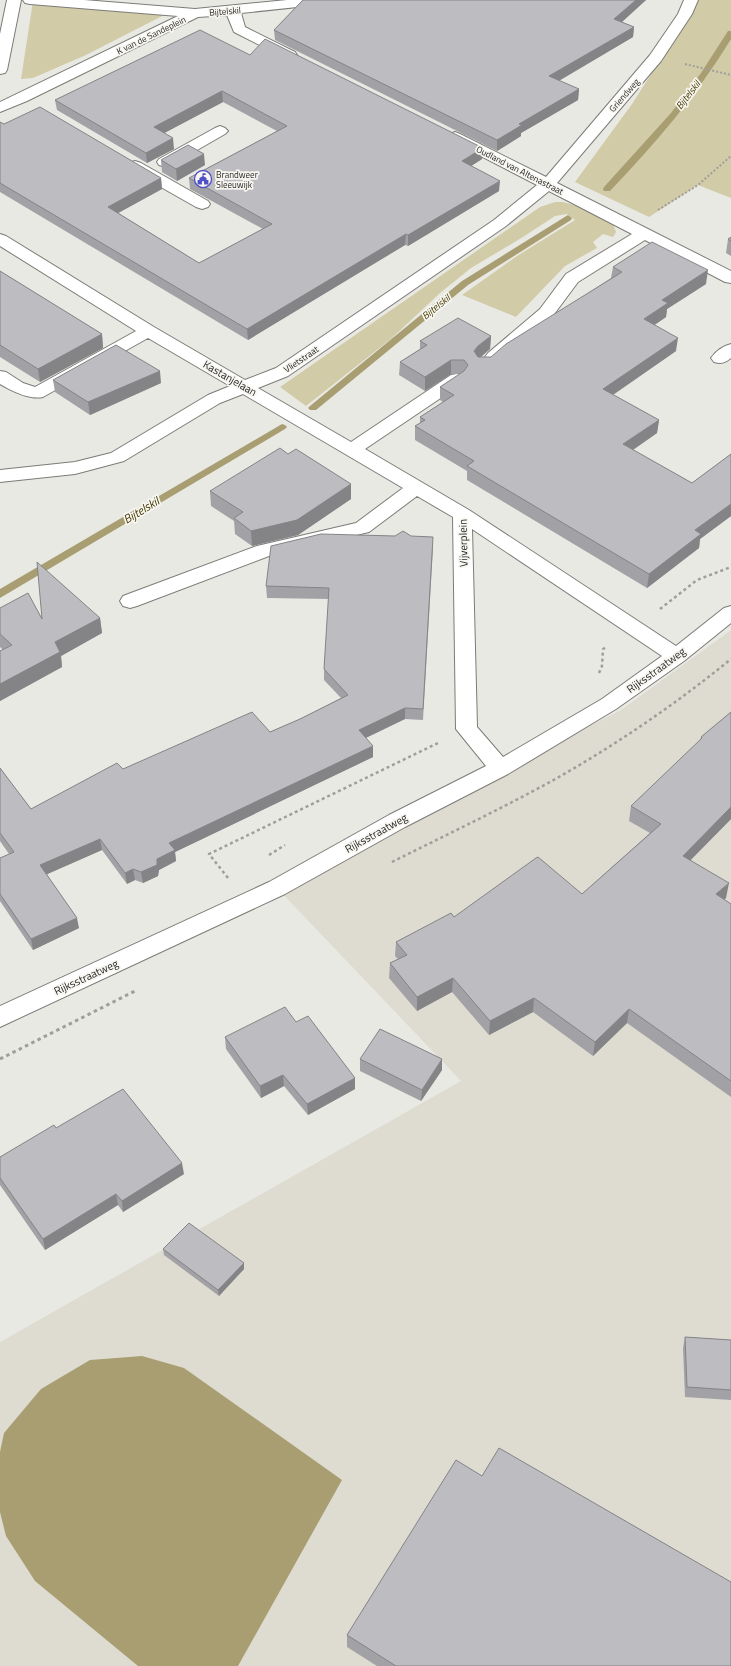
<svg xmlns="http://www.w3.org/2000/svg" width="731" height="1666" font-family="'Titillium Web',sans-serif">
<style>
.built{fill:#dedcd1}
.green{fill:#d2cba7}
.water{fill:#a89e72}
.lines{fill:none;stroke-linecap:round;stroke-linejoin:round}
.stream{fill:#a89e72;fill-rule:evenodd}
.minor-casing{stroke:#7c7b77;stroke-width:2}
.path-far2{stroke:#9f9e9b;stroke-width:2;stroke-dasharray:2 2;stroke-linecap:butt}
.path-far1{stroke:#9f9e9b;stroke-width:2.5;stroke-dasharray:3 3;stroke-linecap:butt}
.path{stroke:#9f9e9b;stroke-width:3;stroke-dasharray:3.5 3.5;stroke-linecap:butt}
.minor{fill:#fff;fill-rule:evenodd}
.wall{fill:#a2a2a6}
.shaded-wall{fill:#848487}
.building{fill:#bcbcc1;stroke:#848487}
.labels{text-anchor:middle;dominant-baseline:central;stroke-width:3.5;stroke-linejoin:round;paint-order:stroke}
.far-street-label{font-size:9px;fill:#292827;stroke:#f7f6f1}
.far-poi-label{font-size:9px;fill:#292827;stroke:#f7f6f1;text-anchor:start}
.far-water-label{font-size:10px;font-style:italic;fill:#453b00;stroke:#f7f6f1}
.street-label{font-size:11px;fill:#292827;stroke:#f7f6f1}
.water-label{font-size:12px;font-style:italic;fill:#453b00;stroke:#f7f6f1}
</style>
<rect width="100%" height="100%" fill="#e9e9e4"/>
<path class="built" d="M731,630v1036h-731v-324l461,-261 -184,-193 344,-178z"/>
<path class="green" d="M695,0h36v198l-33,-13 -49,32 -74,-35 57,-78 63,-99z
M33,1l135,12 -82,42 -53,23 -12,1z
M555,202h8l14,4 36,18 3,8 -3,5 -10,-3 -10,8 4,6 -32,18 -49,51 -54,-22 55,-39 58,-36 -8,-6 -12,2 -32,21 -52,31 -31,25 -48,45 -86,68 -26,-19 260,-180z"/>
<path class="water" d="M142,1356l42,12 158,112 -104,186h-100l-103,-85 -29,-45 -6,-24v-60l4,-19 37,-44 49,-29z"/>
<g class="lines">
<path class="stream" d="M728,31h3v8c-34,56 -76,105 -121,152h-6l-1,-2 1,-2 67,-74 30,-40z
M568,215l4,3 -1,2 -103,65 -152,125h-6l-2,-2 2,-2 152,-125z
M282,424l3,1 2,2 -2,2 -285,169v-9z"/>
<g class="minor-casing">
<path id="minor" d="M7,0h14l-14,70 -2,3 -5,1v-40z
M23,0h61l111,9 92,-9h46l-2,3 -5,1 -85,9 4,14 50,25 2,3 -2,3 -5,1 -5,-1 -51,-26 -7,-17 -29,2 -171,84 -27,11v-10l178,-86 -148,-12 -5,-1z
M684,0h14l-6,14 -31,47 -104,122 174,88v12l-6,-1 -80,-42 -67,42 -26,35 -52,44 -6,1 -6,-1 -3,-4 3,-4 52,-44 26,-35 66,-40 -83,-43 -43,35 -218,150 -30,12 93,54 100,-67 6,-1 6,1 3,4 -3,4 -98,66 104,61 207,136 48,-38 7,-2v17l-47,38 -68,48 -108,65 -103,53 -120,67 -285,133v-21l269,-124 120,-67 97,-49 -30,-37 -3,-212 -36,-21 -48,36 -100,24 -132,50 -7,2 -7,-2 -3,-5 3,-5 134,-50 99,-23 47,-35 -160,-94 -23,9 -96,58 -49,13 -75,8v-12l75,-8 36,-9 97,-58 22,-9 -82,-48 -105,59c-14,3 -31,-6 -43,-13v-13l6,1 17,11 12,4 101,-56 -136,-85v-12l6,2 148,91 91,53 31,-12 218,-148 43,-35 -87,-45 -3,-3 3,-3 5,-2 5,2 86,43 104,-122 28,-41zM472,529l190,127 -60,43 -99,58 -26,-30z
M220,126l5,2 3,3 -3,3 -54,31 -6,2 -6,-2 -2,-3 2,-3 56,-31z
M135,161l6,2 67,38 2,3 -2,3 -6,2 -6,-2 -67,-38 -2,-3 2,-3z
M731,344v14c-6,5 -10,6 -17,4l-3,-4c5,-7 12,-12 20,-14z"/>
</g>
<path class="path-far2" d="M685,64l46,11
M658,210l40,-25 33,-29"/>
<path class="path-far1" d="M660,609l37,-29 34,-13
M599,673l3,-7 1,-17 4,-2
M269,855l16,-10
M392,862c56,-28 113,-55 167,-85 61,-35 118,-74 172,-118
M228,878l-19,-24 231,-112"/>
<path class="path" d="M0,1059l137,-69"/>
<use href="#minor" class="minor"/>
</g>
<path class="wall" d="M303,0h343l-24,22 12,5 -1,10 -74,44 20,8 -1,11 -57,33v3l-24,15 -222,-111 -1,-10z
M250,55l233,93 -1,11 -11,7 28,25 -91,55 -3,-1 -157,95 -248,-148v-70l4,2 157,54 1,11 -44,24 81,50 64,-34 -73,-40 -1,-11 88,-47 -54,-29 -59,31 10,16 -27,14 -90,-53 -2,-10z
M161,160l44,5 -28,16 -15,-9z
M731,237v19l-5,-3 2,-14z
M613,267l93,17 -39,25 -1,8 -12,8 22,26 -63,44 46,25 -2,13 -24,17 59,33 39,-29v62l-31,23 -1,9 -52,40 -180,-108v-9l-52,-31v-14l5,-3v-6l23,-15 -3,-2v-13l20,-13h-9l-26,17 -26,-16 1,-13 20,-13v-8l71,-5 -1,13 -9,8h10l120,-79z
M0,271l102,63 1,14 -63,34 -40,-25z
M53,380l108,3 -71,32 -35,-23z
M210,491l141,8 -53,36 -46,11 -17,-12 -1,-13 -23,-15z
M411,536l22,12 -10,172 -18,-1 -39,19 7,19 -198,95 1,9 -17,9 -1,6 -15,7 -8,-3 -8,4 -25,-34 -55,24 32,54 -46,22 -33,-49v-43l9,-4 -9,-13v-73l31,41 92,-40 147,-37 30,-13 41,-21 -17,-18v-11l5,-70 -62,-1 -1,-12z
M0,608l42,11 58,-1 2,15 -41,23 1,11 -62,34v-50l3,-1 -3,-3z
M731,712v107l-41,41 36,38 -2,1 7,5v193l-104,-74 -34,33 -60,-44 -44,23 -37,-43 -35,19 -28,-33 1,-15 8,-4 -3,-3 1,-14 58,-25 128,-23 68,-61 -21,-12 2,-15 69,-65 1,-4z
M296,1022l59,67 -47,26 -24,-29 -23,12 -35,-49 -1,-12z
M360,1059l82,11 -21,31 -61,-30z
M56,1128l128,46 -61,38 -5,-7 -73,45 -45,-65v-28z
M163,1249l81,20 -25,27 -55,-41z
M685,1337l46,3v60l-46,-3 -2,-49z
M482,1476l249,190h-354l-30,-19v-12z"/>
<path class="shaded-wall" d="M636,0h10l-33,30 1,-11z
M634,27l-1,10 -85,50 1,-11z
M579,89l-1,11 -57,33v3l-24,15v-11l22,-16z
M222,91l1,11 -68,36 -1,-11z
M173,138l1,11 -27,14 -1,-10z
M483,148l-1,11 -20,13v-11z
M204,154l1,11 -28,16 -1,-12z
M161,178l1,11 -53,29 -1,-11z
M500,181l-1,10 -91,55v-11z
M406,234l-1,11 -157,95 -1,-11z
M708,270l-2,14 -39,25 -1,8 -23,16 1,-14 18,-19z
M102,334l1,14 -63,34 -2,-13z
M491,336l-1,13 -13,11 -3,-9 4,-5z
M678,338l-2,13 -75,52 2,-14z
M451,360v14l-26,17v-14z
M160,371l1,12 -71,32 -2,-13z
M659,420l-2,13 -36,25 2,-14z
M351,484v15l-53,36 -46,11 -1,-15z
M731,504v12l-31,23 -1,9 -52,40 2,-14 46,-44z
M100,618l2,15 -41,23 1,11 -62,34v-17l55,-42z
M405,708v11l-46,22v-11z
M373,746v11l-198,95 1,9 -17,9 -1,6 -15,7 -2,-11 16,-13 12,-16z
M731,807v12l-50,51 2,-14z
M100,839l2,11 -59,26 -3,-11z
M133,869l2,11 -8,4 -2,-11z
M729,883l-3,15 -13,11 3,-15z
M77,918l2,10 -46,22 -2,-11z
M453,978l-1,14 -35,19v-14z
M534,998l-1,14 -44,23 1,-14z
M629,1009l-2,14 -34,33 2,-14z
M442,1059v11l-21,31 1,-11z
M283,1075l1,11 -23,12 -1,-12z
M355,1078v11l-47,26 -1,-11z
M182,1163l2,11 -61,38 -1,-11z
M116,1194l2,11 -73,45 -2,-11z
M244,1263v6l-25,27 -1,-6z"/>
<path class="building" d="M303,0h333l-22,19 20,8 -85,49 30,13 -60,35 3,1 -25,15 -223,-110z
M200,30l50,25 15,-16 218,109 -21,13 38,20 -92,54 -2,-1 -159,95 -247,-146v-61l4,2 36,-17 121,71 -53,29 91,56 73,-39 -83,-46 98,-52 -65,-35 -68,36 19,11 -27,15 -91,-53z
M188,145l16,9 -28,15 -15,-9z
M731,237v4l-3,-2z
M652,242l56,28 -46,30 6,3 -24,16 34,19 -75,51 56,31 -36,24 69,39 39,-29v50l-36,26 6,4 -52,40 -182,-108 7,-5 -59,-35 10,-6 -5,-3 34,-22 -14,-8 24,-16 4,-6 -4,-5h-13l-26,17 -25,-15 27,-17 -7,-4 38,-23 33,18 -13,10 -4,5 4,6h13l15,-13 116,-72 -9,-5z
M0,271l102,63 -64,35 -38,-24z
M116,345l44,26 -72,31 -35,-22z
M280,448l8,6 8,-5 55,35 -54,36 -46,11 -17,-13 9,-6 -33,-21z
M403,531l8,5 22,1 -10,172 -18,-1 -46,22 14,16 -204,97 6,7 -18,9v6l-16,7 -8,-3 -8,4 -25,-34 -60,26 37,53 -46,21 -31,-45v-36l14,-6 -14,-19v-65l31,41 86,-46 6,6 129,-57 18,20 30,-13 48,-24 -24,-26 5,-81 -63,-2 5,-40 50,-12 74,2z
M37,562l63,56 -45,24 5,10 -60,32v-33l12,-6 -12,-11v-26l28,-15 14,26z
M731,712v95l-48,49 46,27 -13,11 15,10v177l-102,-72 -34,33 -61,-44 -44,23 -37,-43 -36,19 -27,-34 17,-8 -11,-13 55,-29 3,4 82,-59 2,-1 44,37 79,-70 -30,-18 71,-68 -1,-1z
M285,1007l11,15 12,-6 47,62 -48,26 -24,-29 -23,11 -35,-49z
M380,1029l62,30 -20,31 -62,-31z
M123,1089l59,74 -60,38 -6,-7 -73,45 -43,-61v-21l54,-32 2,3z
M189,1223l55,40 -26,27 -55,-41z
M685,1337l46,3v50l-44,-3z
M499,1448l232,134v84h-335l-49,-31 109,-175 26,16z"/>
<defs>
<g id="civic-ring" transform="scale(0.9)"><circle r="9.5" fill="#f7f6f1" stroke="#5050c7" stroke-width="1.5"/><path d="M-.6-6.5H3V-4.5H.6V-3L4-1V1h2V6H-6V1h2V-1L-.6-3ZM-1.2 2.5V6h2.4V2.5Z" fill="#5050c7"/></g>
</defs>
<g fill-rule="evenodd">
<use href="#civic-ring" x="203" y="179"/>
</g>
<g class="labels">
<g class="far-street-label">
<text transform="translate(225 11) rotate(-5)">Bijtelskil</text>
<text transform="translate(151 35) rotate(-26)">K van de Sandeplein</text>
<text transform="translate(624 95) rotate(-49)">Griendweg</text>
<text transform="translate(520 170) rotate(27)">Oudland van Altenastraat</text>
<text transform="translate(301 359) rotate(-34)">Vlietstraat</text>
</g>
<g class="far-poi-label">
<text x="216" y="174">Brandweer<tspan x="216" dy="10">Sleeuwijk</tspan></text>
</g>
<g class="far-water-label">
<text transform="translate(688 95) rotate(-52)">Bijtelskil</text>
<text transform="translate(436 307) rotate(-39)">Bijtelskil</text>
</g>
<g class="street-label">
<text transform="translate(230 378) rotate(30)">Kastanjelaan</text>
<text transform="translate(463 543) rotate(-91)">Vijverplein</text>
<text transform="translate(656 670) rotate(-36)">Rijksstraatweg</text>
<text transform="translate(376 833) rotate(-29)">Rijksstraatweg</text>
<text transform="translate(86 977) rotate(-25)">Rijksstraatweg</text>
</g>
<g class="water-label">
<text transform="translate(141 510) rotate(-31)">Bijtelskil</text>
</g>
</g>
</svg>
